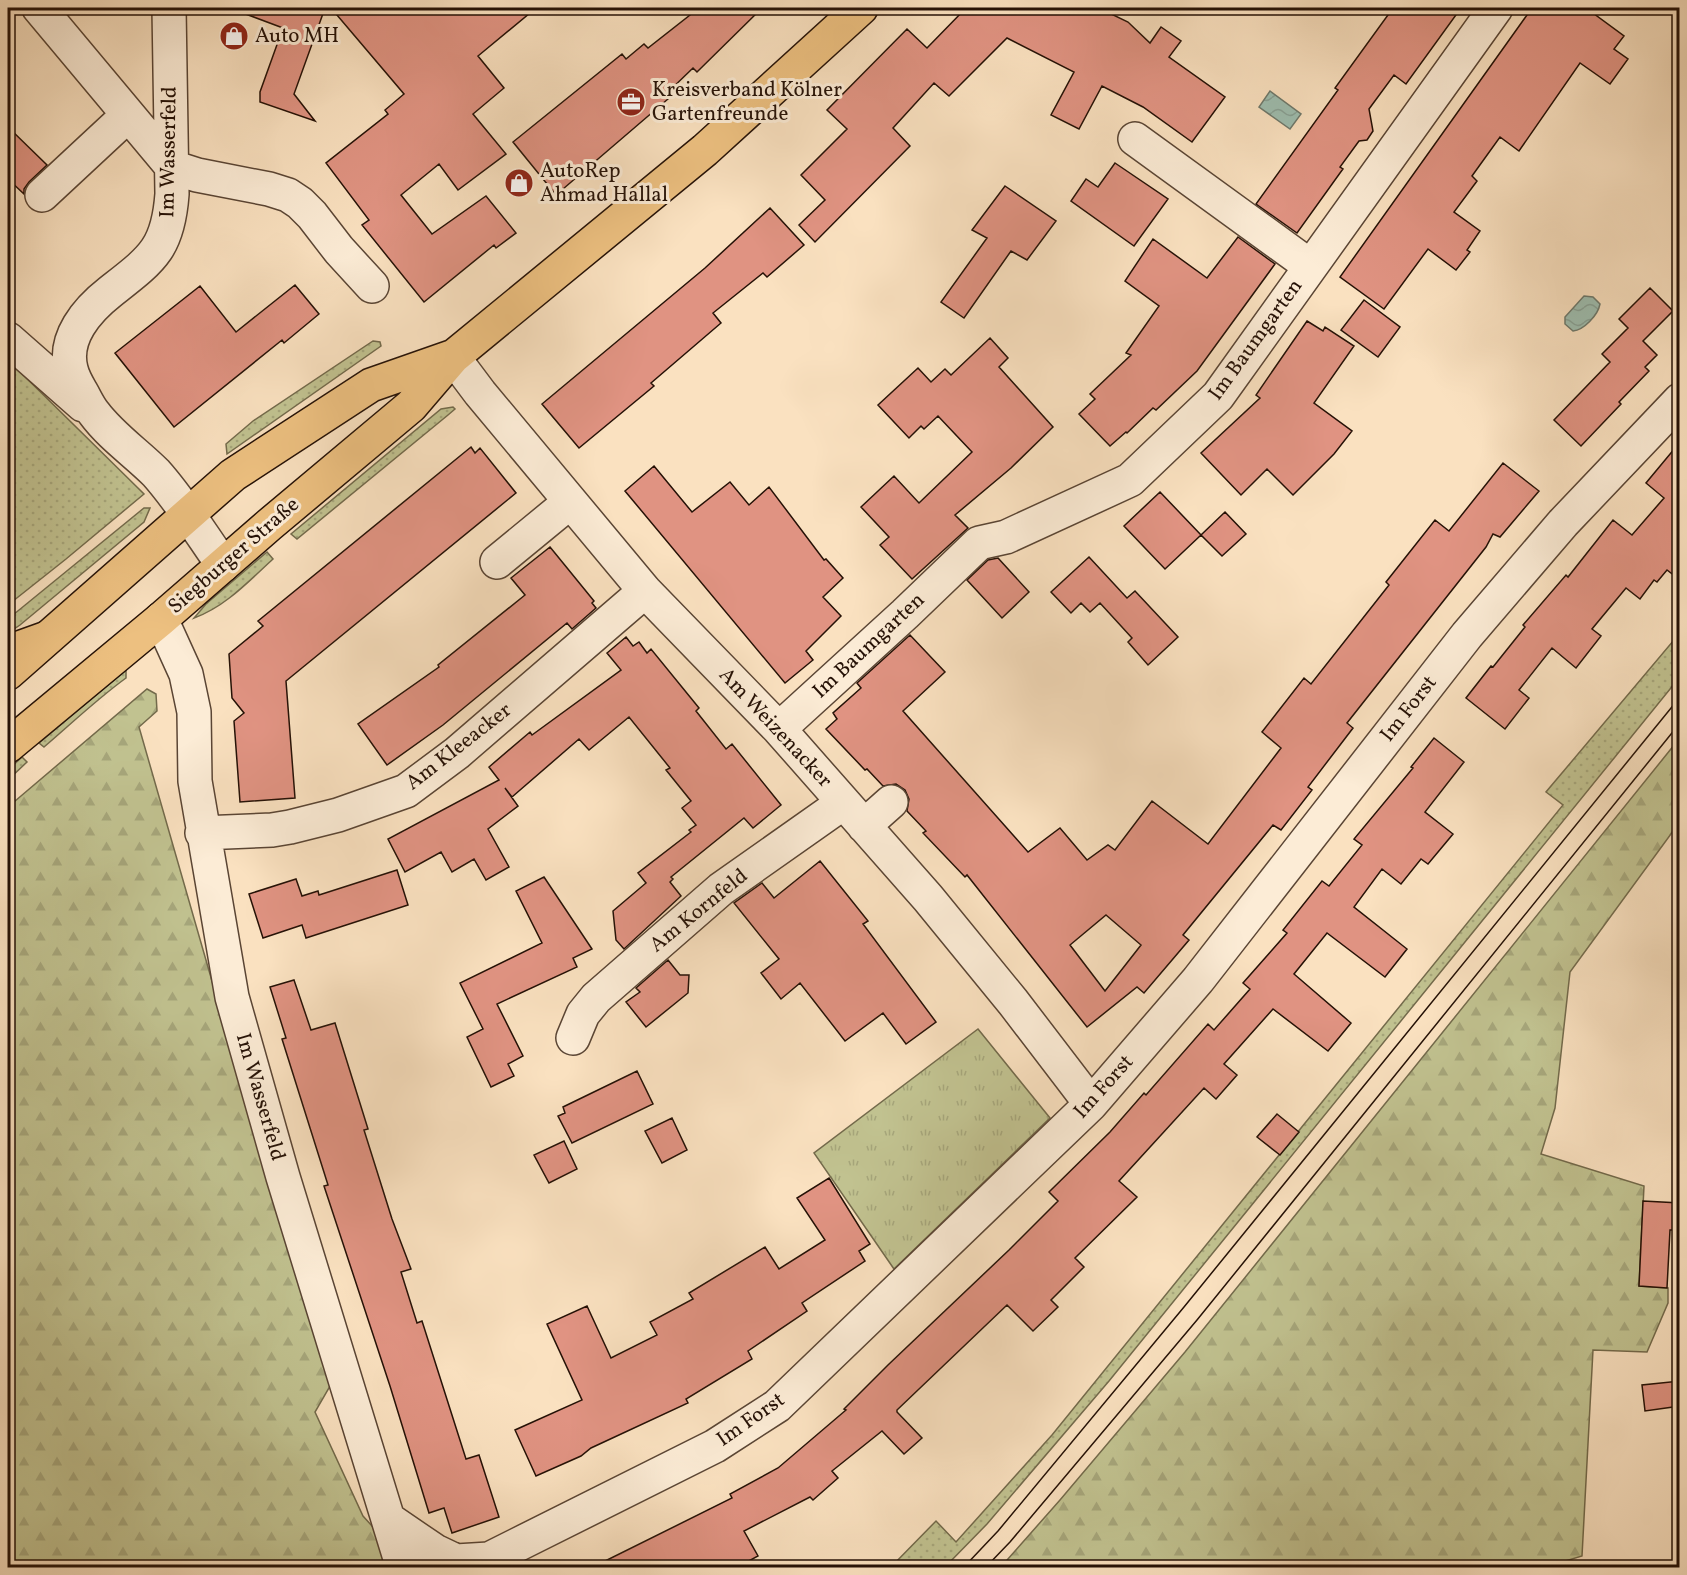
<svg xmlns="http://www.w3.org/2000/svg" width="1687" height="1575" font-family="Vollkorn,serif">
<style>
.grass{fill:url(#grass-dots);stroke:#736a4b;stroke-width:1.5}
.forest{fill:url(#forest-firs);stroke:#736a4b;stroke-width:1.5}
.park{fill:url(#park-tufts);stroke:#736a4b;stroke-width:1.5}
.water{fill:url(#water-waves);stroke:#6e796c;stroke-width:1.5}
.building{fill:#e09382;stroke:#251106;stroke-width:1.5;fill-rule:evenodd}
.lines{fill:none;stroke-linecap:round;stroke-linejoin:round}
.minor-casing{stroke:#5a4534;stroke-width:36}
.major-casing{stroke:#251106;stroke-width:36}
.highway-casing{stroke:#251106;stroke-width:36}
.minor{stroke:#fcecd6;stroke-width:33}
.major{stroke:#edc080;stroke-width:33}
.highway{stroke:#edc080;stroke-width:33}
.tram{stroke:#251106;stroke-width:1.5}
.labels{text-anchor:middle;dominant-baseline:central;stroke-width:6;stroke-linejoin:round;paint-order:stroke}
.poi-label{font-size:21px;fill:#251106;stroke:#fcecd6;text-anchor:start}
.street-label{font-size:21px;fill:#251106;stroke:#fcecd6}
</style>
<defs>
<pattern id="grass-dots" width="8" height="8" patternUnits="userSpaceOnUse" patternTransform="scale(1.5)"><rect width="8" height="8" fill="#c1c290"/><path d="M2 2h.1M6 6h.1" fill="none" stroke="#a6a67b" stroke-width="1.8" stroke-linecap="round"/></pattern>
<pattern id="forest-firs" width="22" height="20" patternUnits="userSpaceOnUse" patternTransform="scale(1.5)"><rect width="22" height="20" fill="#c1c290"/><path d="M5 1l3.5 6h-7zM16 11l3.5 6h-7z" fill="#a6a67b"/></pattern>
<pattern id="park-tufts" width="24" height="20" patternUnits="userSpaceOnUse" patternTransform="scale(1.5)"><rect width="24" height="20" fill="#c1c290"/><path d="M3 7l-1-3M5 7V3M7 7l1-3M15 17l-1-3M17 17v-4M19 17l1-3" fill="none" stroke="#a6a67b"/></pattern>
<pattern id="water-waves" width="16" height="10" patternUnits="userSpaceOnUse" patternTransform="scale(1.5)"><rect width="16" height="10" fill="#9ebeb0"/><path d="M0 5q4-4 8 0t8 0" fill="none" stroke="#88a296"/></pattern>
</defs>
<rect width="100%" height="100%" fill="#fae1c0"/>
<filter id="stains"><feTurbulence type="fractalNoise" baseFrequency=".00333" numOctaves="4"/><feColorMatrix values="0 0 0 0 .2 0 0 0 0 .09 0 0 0 0 .02 0 0 0 .5 -.17"/></filter>
<radialGradient id="worn" r=".72"><stop offset=".6" stop-color="#630" stop-opacity="0"/><stop offset="1" stop-color="#630" stop-opacity=".3"/></radialGradient>
<path class="grass" d="M373,341l7,1 1,4 -154,108 -1,-10 27,-23z
M8,360l136,134 -78,65 -58,46z
M453,407l2,2 -7,6 -151,124 -6,-5 150,-125z
M144,508h6l-6,14 -124,103 -12,8v-14z
M267,552l6,7c-24,22 -48,48 -79,59l12,-14z
M1679,634v44l-570,703 -122,143 -42,43h-54l45,-46 20,21 96,-107 511,-630 -17,-13z
M126,670v8c-29,21 -55,46 -82,69l-5,-4z
M22,757l5,5 -19,18v-10z"/>
<path class="forest" d="M147,689l9,5 1,17 -18,16 75,261 119,393 -18,31 48,104 18,20 8,31h-381v-760z
M1679,739v84l-109,149 -15,136 -14,46 103,32 -5,100 29,2v15l-21,49 -54,-2 -11,206 -30,9 -1,3h-551l60,-68 125,-148z"/>
<path class="park" d="M978,1029l72,89 -156,151 -80,-116z"/>
<path class="water" d="M1270,91l31,23 -11,15 -31,-22z
M1584,296l9,1 7,7c-2,11 -16,26 -27,27l-8,-7v-7z"/>
<path class="building" d="M236,8h89l-31,86 21,27 -55,-19v-10l23,-64 -48,-18z
M331,8h205l-58,48 26,32 -31,26 33,40 -48,36 -19,-26 -38,31 31,39 54,-38 30,37 -20,15 -2,-3 -70,57 -62,-77 7,-5 -43,-57 62,-49 -3,-4 19,-16z
M699,8h63l-65,64 -4,-4 -28,27 3,4 -112,96 -43,-53 109,-88 4,5 18,-15 4,4z
M966,8h133l29,14 22,21 11,-16 20,14 -12,16 56,40 -33,45 -49,-35 -41,-21 -23,43 -28,-14 23,-43 -67,-34 -58,58 -15,-13 -41,45 17,18 -95,96 -16,-17 26,-25 -24,-25 46,-46 -20,-19 80,-81 20,19z
M1393,8h68l-55,76 -12,-9 -25,34 4,22 -6,9 -8,1 -19,26 3,2 -3,4 -43,60 -41,-29 82,-114 -3,-2z
M1532,8h54l38,28 -10,13 14,10 -18,25 -30,-21 -61,88 -19,-14 -28,39 5,5 -23,31 26,19 -13,19 3,2 -14,18 -28,-21 -44,60 -44,-32z
M8,127l39,38 -18,17 -5,7v5l-16,-15z
M1115,163l53,36 -34,47 -63,-45 15,-22 12,8z
M1005,186l51,35 -29,39 -16,-9 -47,67 -23,-16 46,-64 -15,-8z
M770,208l34,37 -37,32 -4,-4 -50,40 8,10 -70,60 3,3 -75,62 -37,-44 163,-136z
M1238,237l37,27 -78,107 -41,39 -3,-2 -26,25 -1,-1 -16,14 -31,-32 16,-15 -5,-5 41,-39 -5,-2 33,-47 -34,-25 28,-42 54,39z
M295,285l24,29 -35,29 -2,-3 -108,87 -59,-74 85,-67 36,46z
M1650,288l23,23 -30,30 14,14 -12,12 4,4 -30,31 2,2 -40,42 -27,-26 56,-58 -8,-8 26,-26 -9,-9z
M1364,300l36,27 -22,30 -37,-27z
M1307,321l16,10 2,-4 29,19 -40,57 38,28 -18,23 -41,41 -26,-26 -26,26 -40,-42 59,-55 -4,-3z
M990,338l18,20 -9,9 54,60 -42,41 -56,47 13,13 -56,51 -32,-34 9,-8 -28,-30 33,-31 25,27 53,-51 -34,-36 -14,13 -3,-3 -12,12 -31,-33 40,-37 13,14 14,-13 6,6z
M1680,442v138l-13,-10 -10,12 -3,-2 -14,19 -14,-11 -34,41 9,7 -25,32 -24,-20 -33,42 10,8 -24,31 -39,-31 25,-32 2,1 32,-40 -2,-2 43,-50 2,2 45,-57 19,15 32,-37 -18,-15z
M471,447l4,6 5,-5 36,45 -230,188 9,117 -55,4 -6,-81 10,-8 -12,-15 -3,-44 34,-28 -5,-5z
M1503,463l36,28 -39,46 -7,-3 -7,13 -139,176 6,5 -45,59 4,3 -31,40 -8,-5 -90,110 6,5 -45,53 -7,-6 -50,40 -120,-152 -2,2 -42,-44 3,-2 -19,-20 2,-12 -4,-9 -9,-6 -13,2 -16,-17 -2,1 -39,-41 11,-10 -4,-6 28,-25 -4,-5 53,-48 35,37 -42,39 125,141 32,-24 27,32 21,-15 7,5 37,-49 56,43 73,-96 -19,-16 42,-54 7,6 78,-99 -3,-3 49,-62 14,11zM1106,915l35,30 -36,46 -35,-46z
M654,466l38,46 38,-30 19,23 20,-18 55,73 2,-1 17,19 -20,19 18,19 -35,35 7,9 -28,23 -160,-192z
M1160,492l41,43 -36,34 -41,-43z
M1225,512l21,22 -24,22 -21,-21z
M550,547l44,54 -2,2 4,5 -24,21 -5,-6 -124,102 -56,40 -29,-41 81,-57 -1,-2 87,-70 -14,-17z
M1089,557l38,41 8,-7 43,46 -30,28 -20,-23 4,-4 -32,-35 -10,9 -9,-9 -10,10 -20,-21z
M998,558l31,34 -27,26 -35,-38 21,-20z
M626,637l7,9 6,-4 8,11 4,-4 48,59 -3,3 30,38 6,-5 49,61 -28,23 -9,-10 -73,59 2,2 -3,3 11,14 -57,53 -8,-9 -3,-29 33,-28 -8,-10 53,-41 -2,-2 7,-5 -14,-17 9,-7 -25,-31 4,-2 -41,-51 -40,33 -10,-11 -67,58 -7,-9 13,18 -30,23 21,38 -23,13 -12,-21 -22,13 -11,-20 -36,20 -17,-33 111,-59 -10,-13 41,-35 2,3 89,-65 -14,-17z
M1434,738l30,24 -39,50 28,22 -25,30 -7,-5 -20,25 -19,-15 -28,38 53,42 -22,28 -58,-44 -33,41 57,49 -23,28 -55,-42 -49,55 13,11 -21,24 -12,-11 -85,93 18,16 -62,61 9,9 -33,33 7,7 -25,24 -26,-26 -110,105v2l25,26 -18,16 -22,-23 -50,40 6,7 -25,22 -3,-3 -66,34 14,25 -22,12h-145l141,-70 -2,-4 48,-26 68,-58 -2,-1 44,-44 121,-115 49,-49 -9,-9 61,-60 34,-39 2,2 62,-71 6,6 36,-41 -7,-6 44,-50 -4,-3 39,-49 7,5 33,-41 -8,-6 59,-71 -2,-1z
M820,861l48,60 -5,3 73,98 -30,22 -23,-31 -38,28 -45,-58 -19,16 -20,-26 18,-14 -45,-56 28,-20 12,15z
M397,870l11,35 -102,33 -4,-13 -39,13 -14,-44 47,-15 6,17 16,-5 1,4z
M544,877l48,72 -19,9 4,9 -80,37 26,52 -15,8 6,12 -23,11 -24,-50 16,-8 -23,-46 82,-40 -26,-52z
M668,960l12,15h9l-1,18 -42,34 -20,-25 14,-10 -4,-4z
M294,980l17,50 24,-7 33,106 -4,1 28,89 19,50 -10,3 16,51 5,-2 44,138 13,-4 20,62 -47,16 -8,-25 -15,5 -39,-127 -66,-200 4,-1 -46,-146 4,-1 -16,-51z
M637,1071l16,33 -81,39 -14,-27 7,-3 -2,-6z
M1277,1114l22,18 -19,23 -23,-18z
M672,1118l15,32 -25,13 -17,-32z
M564,1141l13,28 -28,14 -15,-28z
M829,1178l41,66 -11,7 6,10 -63,42 5,8 -59,40 4,8 -66,40 2,4 -97,45 -10,8 -45,20 -21,-46 67,-30 -35,-76 40,-18 24,52 46,-23 -7,-13 43,-23 -4,-6 76,-46 14,22 46,-29 -28,-42z
M1643,1201l37,2v27h-10l-3,58 -28,-2z
M1680,1381v25l-35,5 -3,-26z"/>
<g class="lines">
<g class="minor-casing">
<path id="minor" d="M39,8l133,159 25,8 72,14 19,6 12,8 12,12 27,35 33,36
M169,8l3,186c-4,55 -20,65 -62,98 -23,18 -47,46 -39,77 2,9 7,17 11,24 4,7 7,14 12,20 17,23 42,40 62,60 25,28 45,61 67,92
M1135,139l175,127
M42,195l86,-80
M8,339l75,66
M453,357l27,36 165,198 134,138 149,169 85,104 78,102
M497,562l73,-60
M161,619l25,55 8,38 1,69 37,216 51,180 120,391
M779,729l126,-115 74,-71 27,-6 124,-57 88,-84 278,-388
M864,826l27,-24
M202,833l70,-3 18,-3 48,-12 68,-24 51,-38 188,-162
M573,1038l10,-24 13,-16 125,-109 122,-86
M388,1519l47,32 21,10 33,-2 226,-113 62,-40 314,-302 107,-124 269,-345 96,-112 117,-123"/>
</g>
<g class="major-casing">
<path id="major" d="M8,673l225,-198 138,-90 80,-28
M8,746l153,-127 108,-94 142,-119 42,-49 252,-207 156,-142"/>
</g>
<g class="highway-casing">
<path id="highway" d="M8,652l39,-14"/>
</g>
<use href="#minor" class="minor"/>
<use href="#major" class="major"/>
<use href="#highway" class="highway"/>
<path class="tram" d="M963,1568l35,-37 186,-224 496,-610
M985,1568l25,-26 187,-222 483,-597"/>
</g>
<defs>
<g id="shop-disc" transform="scale(1.5)"><circle r="9.5" fill="#8f2418" stroke="#fcecd6"/><path d="M-5-2.5h2.3a2.7 3.5 0 0 1 5.4 0H5L5.5 6h-11ZM-1.5-2.5h3a1.5 2.3 0 0 0-3 0Z" fill="#fff"/></g>
<g id="office-disc" transform="scale(1.5)"><circle r="9.5" fill="#8f2418" stroke="#fcecd6"/><path d="M-6-3h4V-5.5h4V-3h4V5H-6ZM-1-4.5V-3h2v-1.5ZM-6 0V1H6V0Z" fill="#fff"/></g>
</defs>
<g fill-rule="evenodd">
<use href="#shop-disc" x="234" y="36"/>
<use href="#office-disc" x="631" y="102"/>
<use href="#shop-disc" x="519" y="183"/>
</g>
<g class="labels">
<g class="poi-label">
<text x="255" y="36">Auto MH</text>
<text x="652" y="90">Kreisverband Kölner<tspan x="652" dy="24">Gartenfreunde</tspan></text>
<text x="540" y="171">AutoRep<tspan x="540" dy="24">Ahmad Hallal</tspan></text>
</g>
<g class="street-label">
<text transform="translate(169 152) rotate(-89)">Im Wasserfeld</text>
<text transform="translate(1256 340) rotate(-54)">Im Baumgarten</text>
<text transform="translate(234 556) rotate(-41)">Siegburger Straße</text>
<text transform="translate(869 646) rotate(-43)">Im Baumgarten</text>
<text transform="translate(1409 709) rotate(-52)">Im Forst</text>
<text transform="translate(775 728) rotate(47)">Am Weizenacker</text>
<text transform="translate(459 747) rotate(-38)">Am Kleeacker</text>
<text transform="translate(699 911) rotate(-39)">Am Kornfeld</text>
<text transform="translate(1104 1087) rotate(-48)">Im Forst</text>
<text transform="translate(260 1097) rotate(74)">Im Wasserfeld</text>
<text transform="translate(751 1420) rotate(-35)">Im Forst</text>
</g>
</g>
<rect width="1687" height="1575" fill="none" stroke="#fae1c0" stroke-width="30"/>
<rect x="9" y="9" width="1669" height="1557" fill="none" stroke="#251106" stroke-width="3"/>
<rect x="15" y="15" width="1657" height="1545" fill="none" stroke="#251106" stroke-width="1.5"/>
<rect width="100%" height="100%" filter="url(#stains)"/>
<rect width="100%" height="100%" fill="url(#worn)"/>
</svg>
